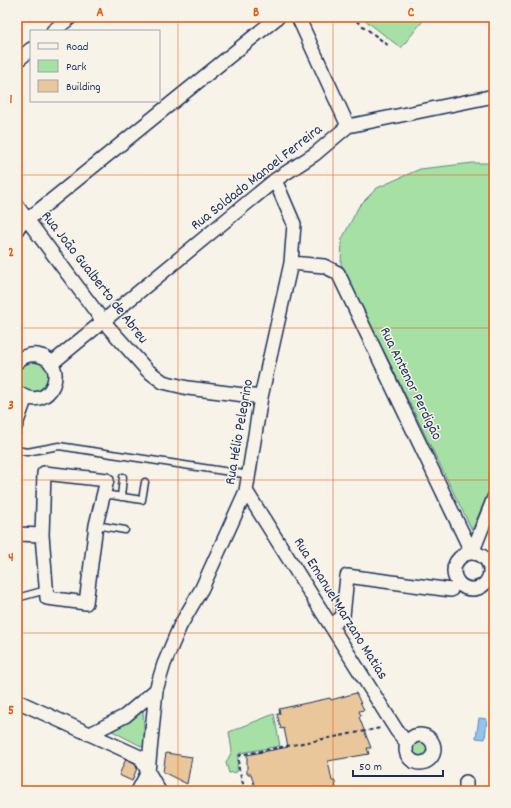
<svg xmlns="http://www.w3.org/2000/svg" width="511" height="808" font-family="Dekko,sans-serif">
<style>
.green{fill:#a6e0a5;stroke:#608882}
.water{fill:#91c3ed;stroke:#6288b4}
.building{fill:#eac79b;stroke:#1b2f5e}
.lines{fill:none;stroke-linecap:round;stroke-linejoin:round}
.service-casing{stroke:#1b2f5e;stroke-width:9}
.minor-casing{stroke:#1b2f5e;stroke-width:16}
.path{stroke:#1b2f5e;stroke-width:2;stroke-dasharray:4 3;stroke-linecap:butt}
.service{stroke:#f7f3e8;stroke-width:6}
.minor{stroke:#f7f3e8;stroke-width:13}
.grid{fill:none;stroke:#e8590c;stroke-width:1;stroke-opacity:0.55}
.labels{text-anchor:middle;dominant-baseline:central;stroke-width:3;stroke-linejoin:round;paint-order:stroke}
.street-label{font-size:15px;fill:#1b2f5e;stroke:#f7f3e8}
.neatline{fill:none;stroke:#e8590c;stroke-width:1.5}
.grid-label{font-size:13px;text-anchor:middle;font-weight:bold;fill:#e8590c}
</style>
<rect width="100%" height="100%" fill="#f7f3e8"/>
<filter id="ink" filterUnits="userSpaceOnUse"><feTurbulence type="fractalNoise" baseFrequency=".025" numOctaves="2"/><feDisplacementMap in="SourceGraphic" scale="8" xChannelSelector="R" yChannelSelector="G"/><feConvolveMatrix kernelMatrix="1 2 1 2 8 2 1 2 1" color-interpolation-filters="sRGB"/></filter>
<g filter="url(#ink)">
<path class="green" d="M361,17h65l-25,31z
M473,163h21v316l-22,51 -131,-266 1,-25 17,-33 18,-18 43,-19z
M27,360h12l9,8 1,16 -13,11c-17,-7 -19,-6 -19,-25z
M143,711l2,37 -33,-17z
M274,714l6,32 -40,7 -2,2 -1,17 -8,1 -3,-10 6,-12 -3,-19z
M409 750a11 11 0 1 1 22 0a11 11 0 1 1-22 0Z"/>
<path class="water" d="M479,718l8,1 -2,20 -9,-1z"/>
<path class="building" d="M356,693l8,17 -5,1 2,5 -2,1 12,31h-4l2,6 -41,7 4,20h3l1,10h-80l-5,-17h-4v-19l41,-8 -4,-19 -3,1 -4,-15h3l-1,-5 51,-11 1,2z
M166,753l26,4 -5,27 -24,-12z
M126,759l8,4 3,5 -5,13 -13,-6z"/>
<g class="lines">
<g class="service-casing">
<path id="service" d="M17,236l10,-16
M17,432l12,-33
M17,450l10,2 32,-6 191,29
M104,494l38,6 3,-18
M121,497l2,-20
M96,525l29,5
M17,598l29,-8"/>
</g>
<g class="minor-casing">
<path id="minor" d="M298,17l50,109
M53,31l18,-14
M17,61l14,-12
M17,206l86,115 44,49 16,12 25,6 73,9
M27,220l251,-203
M291,263l33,3 14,7 134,280
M17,362c5,-5 12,-8 20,-7 35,6 14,63 -20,37
M51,364l224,-184 40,-26 33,-28 146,-30
M44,473l63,7 -11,45 -10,78 -39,-5 -5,-63z
M246,491l151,240 10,12
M17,534l25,1
M472,553l22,-55
M454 571a18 18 0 1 1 36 0a18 18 0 1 1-36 0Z
M332,625l11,-9 4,-40 104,14
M17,701l123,56 19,34
M90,734l35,-18 31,-26
M406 749a14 14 0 1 1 28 0a14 14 0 1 1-28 0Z
M466,782v9
M138,791l10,-19 8,-82 8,-26 16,-38 22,-38 44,-97 15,-94 30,-134 3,-39 -19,-44"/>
</g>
<path class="path" d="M351,17l38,29
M245,791l-7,-26 2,-10 141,-27"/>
<use href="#service" class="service"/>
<use href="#minor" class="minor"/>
</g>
</g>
<path class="grid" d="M178,17v774M333,17v774M17,175h477M17,328h477M17,480h477M17,633h477"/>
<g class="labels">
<g class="street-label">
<text transform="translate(257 178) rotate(-38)">Rua Soldado Manoel Ferreira</text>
<text transform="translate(94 278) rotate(52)">Rua João Gualberto de Abreu</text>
<text transform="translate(410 384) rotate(64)">Rua Antenor Perdigão</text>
<text transform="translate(240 432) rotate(-80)">Rua Hélio Pelegrino</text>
<text transform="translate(340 609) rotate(58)">Rua Emanuel Marzano Matias</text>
</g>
</g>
<rect width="511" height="808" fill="none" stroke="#f7f3e8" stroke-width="44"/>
<rect x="30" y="30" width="130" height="72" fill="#f7f3e8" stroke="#9fa5b1"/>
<rect x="38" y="43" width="20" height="6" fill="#f7f3e8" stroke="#9fa5b1"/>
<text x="66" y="50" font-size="12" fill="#1b2f5e">Road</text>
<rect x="38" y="60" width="20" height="12" fill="#a6e0a5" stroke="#9fa5b1"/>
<text x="66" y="70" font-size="12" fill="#1b2f5e">Park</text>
<rect x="38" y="80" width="20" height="12" fill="#eac79b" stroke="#9fa5b1"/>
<text x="66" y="90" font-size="12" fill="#1b2f5e">Building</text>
<path d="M353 770v6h90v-6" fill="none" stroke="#1b2f5e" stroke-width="2"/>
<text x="359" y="770" font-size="12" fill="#1b2f5e" stroke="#f7f3e8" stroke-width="3" paint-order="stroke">50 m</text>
<rect x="22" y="22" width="467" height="764" class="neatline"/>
<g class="grid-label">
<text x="100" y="16">A</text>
<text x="256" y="16">B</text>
<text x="411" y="16">C</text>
<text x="11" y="103">1</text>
<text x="11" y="256">2</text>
<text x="11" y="409">3</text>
<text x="11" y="561">4</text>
<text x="11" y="714">5</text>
</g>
</svg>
